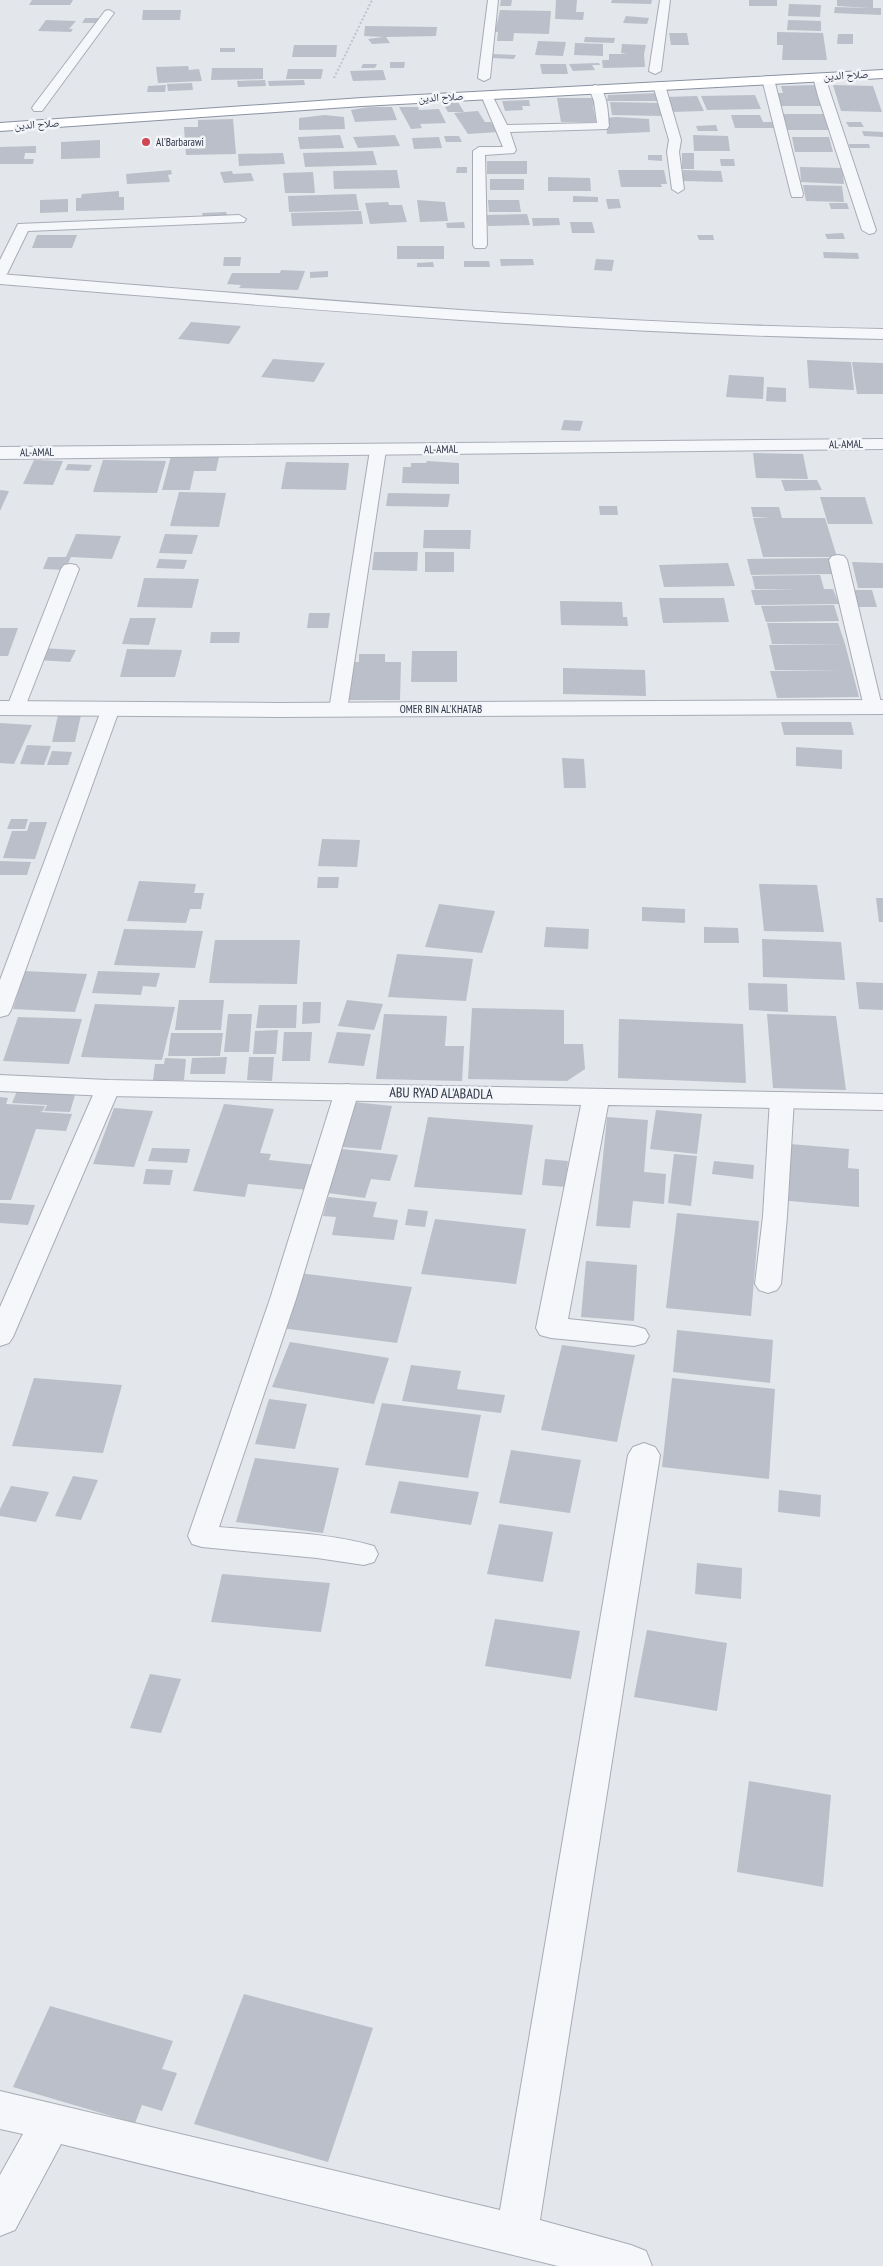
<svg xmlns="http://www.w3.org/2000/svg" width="883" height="2266" font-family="'PT Sans Narrow','Noto Naskh Arabic',sans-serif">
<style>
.building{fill:#babfc9}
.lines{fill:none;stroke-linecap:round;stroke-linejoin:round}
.service-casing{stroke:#a8acb6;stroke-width:2}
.minor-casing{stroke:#a8acb6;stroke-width:2}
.trunk-casing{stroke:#8a92a2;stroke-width:2}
.path{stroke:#c1c4cb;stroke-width:2;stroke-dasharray:2 2;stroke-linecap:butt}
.service{fill:#f6f7fa;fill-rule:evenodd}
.minor{fill:#f6f7fa;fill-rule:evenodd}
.trunk{fill:#fff;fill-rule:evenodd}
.poi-dot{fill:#d14854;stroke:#f3f5f9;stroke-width:2}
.labels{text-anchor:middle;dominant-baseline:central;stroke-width:5;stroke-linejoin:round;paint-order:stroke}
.far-street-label{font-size:11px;fill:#2b3244;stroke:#f3f5f9}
.far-poi-label{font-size:11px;fill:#2b3244;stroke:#f3f5f9;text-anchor:start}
.street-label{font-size:14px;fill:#2b3244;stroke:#f3f5f9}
</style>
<rect width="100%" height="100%" fill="#e3e6eb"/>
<path class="building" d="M32,0h41l-3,5h-41z
M501,0h11l-1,6h-11z
M556,0h21l-1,12h8l-1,8 -28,-1z
M612,0h40l-1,4 -40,-1z
M749,0h28v6h-28z
M837,0h36v8h8v7l-47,-2 1,-6 36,1 -34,-2z
M789,4l32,1 -1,12 -32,-1z
M143,10h38l-1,10h-38z
M500,10l51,1 -2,23 -35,-1 -1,8h-16l1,-9h-3z
M626,16l23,2 -2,6 -24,-1z
M85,18h14l-3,5h-14z
M46,20l30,1 -7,8h4l-2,3 -33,-1z
M788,20l33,1v10l-34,-1z
M365,26l72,1 -1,9 -50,1 4,6 -18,1 -4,-5 16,-2 -20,-1z
M777,32l46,1 4,27h-45l1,-15h-6z
M669,33h18l2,12h-18z
M838,34h15v10h-16z
M585,37l30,1 -1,5 -30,-1z
M538,41l28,1 -3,14 -28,-1z
M575,43l28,1v12l-29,-1z
M622,44l24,1 -2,9 1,13 -42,1 -1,-8h7v-6h18l-6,-1z
M294,45h43l-1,12h-44z
M220,48h15v4h-15z
M492,54l24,1 -2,4 -23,-1z
M390,62h15l-1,6h-14z
M599,63l1,2h-8l3,5 -22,1 -4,-7z
M363,64h14l-2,4h-14z
M540,64h26l2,10h-26z
M188,66l1,4 10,-1 3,12 -44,2 -2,-16z
M212,68h51v11l-52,1z
M288,69h35l-2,10h-35z
M383,70l3,10 -33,1 -3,-10z
M265,80l1,6 -28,1 -1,-6z
M304,80l1,5 -36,1 -1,-5z
M192,83l1,7 -25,1 -1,-7z
M166,85l-1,7h-18l1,-6z
M816,85l7,21h-44l-4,-13h8l-2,-7z
M833,85l40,1 9,26 -41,-1z
M658,93l2,8h-53l1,-6z
M755,95l6,14 -54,1 -6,-14z
M697,96l7,15 -33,1 -5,-15z
M557,98h39l2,8h-5l3,16h-35z
M529,100l1,6h-8l1,4 -18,1 -3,-10z
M442,102h16l6,10h-16z
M610,102l51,1 2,13 -51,-1z
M369,107h23l5,13 -42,2 -4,-12z
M399,107h19l1,3 20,-1 7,14 -26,1 2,4 -11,1z
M478,111l7,11h6l7,10 -30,2 -14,-21z
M781,114h45l5,16h-46z
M325,115l19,2 1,12 -46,1v-12z
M731,115h29l3,7h9l2,6h-39z
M617,117l32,2 1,13 -43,2 -1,-16z
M233,119l3,35 -50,1 -2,-28h14v-7z
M846,122h15l3,5h-15z
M716,125l2,6h-20l-2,-5z
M862,131l21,1v5l-19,-1z
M340,135l4,13 -44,1 -2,-12z
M395,135l5,11 -42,2 -5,-11z
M693,135l35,1 2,15h-36z
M444,136h15l3,6h-16z
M439,137l3,11 -28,1 -2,-11z
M792,137h37l4,15h-38z
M100,140v18l-39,1v-17z
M849,144h20l1,4h-20z
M36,146v7h-11l-1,6h10l-1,5h-33v-17z
M373,151l4,14 -72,2 -2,-14z
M283,153l2,11 -46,2 -1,-12z
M682,153h12v16h-12z
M648,155h14v6l-14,-1z
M720,159h14l1,7h-14z
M487,161h40v13h-40z
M457,167h10v6h-11z
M800,167l42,1 2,16 -43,-2z
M171,170l1,4 -4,1 2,7 -43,2 -1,-10z
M397,170l3,18 -66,1 -1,-18z
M618,170h46l3,14h-6l1,3h-41z
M683,170l38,1 2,11 -40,-1z
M232,171l1,3 18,-1 3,8 -30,2 -4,-11z
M313,172l2,21h-30l-2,-20z
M548,177l42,1 1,13h-43z
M490,179h34v11h-34z
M803,185l39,1 2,16 -38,-1z
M119,191v6h5v13l-48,1v-13h5l1,-4z
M356,194l3,16 -70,2 -1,-16z
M573,196l25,1v5h-25z
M68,199v13l-28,1v-13z
M606,199h13l2,9 -13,1z
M417,200l28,2 3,19 -28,1z
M488,200h31l2,12h-32z
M388,202l1,3h13l5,17 -37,2 -5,-21z
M829,203h18l2,6h-18z
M361,211l2,13 -71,2 -1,-13z
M226,212l1,3 -24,1 -1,-3z
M527,214l3,11 -42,1 -2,-11z
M532,218h27l1,7 -27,1z
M464,222l1,6h-18l-1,-5z
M570,222h22l3,11h-23z
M843,233l2,6h-18l-2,-5z
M37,235h40l-5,13h-40z
M697,235h16l1,5h-15z
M397,246h47v13h-47z
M823,252l35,1 1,6 -35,-1z
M224,257h17l-1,9h-17z
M500,259h33l1,6 -33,1z
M596,259l18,1 -2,11 -18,-1z
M464,261h25l1,6h-26z
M433,262l1,5h-17v-4z
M281,270l24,1 -7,19 -59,-2 2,-3 -14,-1 5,-11h48z
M328,271v6l-18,1v-6z
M191,322l50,4 -12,18 -51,-5z
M273,359l52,4 -11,19 -53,-5z
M807,360l44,2 3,28 -45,-2z
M852,362l31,1v31h-26z
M729,375l35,2 -1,22 -37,-2z
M767,387l19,1v14l-20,-1z
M564,420l19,1 -3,10 -19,-1z
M753,453l50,1 5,25 -52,-1z
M171,456l48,1 -3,14h-22l-4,19h-28z
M34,460l29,1 -10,24 -30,-1z
M103,460l63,1 -9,32 -64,-1z
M427,461l32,2v21l-57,-1 1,-16h8v-4h15z
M286,462l63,1 -3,27 -65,-1z
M68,464l24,1 -3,6 -24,-1z
M781,480h36l5,10 -37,1z
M0,490l9,1 -9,20z
M179,492l47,1 -7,34 -49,-1z
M388,493l62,1 -2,13 -62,-1z
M820,497h45l8,27h-45z
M599,506h18l1,9h-18z
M751,507h28l3,11h43l12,39h-74l-10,-39 19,-1h-19z
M424,530h47l-1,19 -47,-1z
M76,534l45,2 -9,23 -41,-2 -6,13 -22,-1 5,-12h18z
M165,534l33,1 -6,19 -33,-1z
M374,552h44l-1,19 -45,-1z
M425,552h29v20h-29z
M830,558l5,16 -84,1 -4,-16z
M159,559l28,1 -3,9 -28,-1z
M852,562l31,1v25h-25z
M728,563l7,23 -71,1 -5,-22z
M820,575l4,14h9l6,15 -84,1 -4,-15 48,-1h-44l-3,-13z
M144,578l55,1 -7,29 -55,-1z
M849,590h23l5,17h-22z
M659,598h65l5,24 -66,1z
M560,601l62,1 1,15h4l1,9 -67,-1z
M834,605l5,16 -73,1 -5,-16z
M309,613h21l-2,15h-21z
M130,618h26l-7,27 -27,-1z
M767,623h71l7,21h-73z
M0,628h18l-10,28h-8z
M211,632h29l-1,11h-29z
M845,644l14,53 -82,1 -7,-27 71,-1h-66l-6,-25z
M42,648l34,2 -6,12 -33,-2z
M127,649l55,1 -7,27h-55z
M412,651h45v31h-46z
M359,654h26v8h16l-1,38h-54l3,-38h10z
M563,668l82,2 1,26 -83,-2z
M58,715h23l-6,27h-23z
M781,722h70l3,13h-70z
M0,723l32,2 -18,39 -14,-1z
M27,745l24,1 -7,19 -24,-1z
M796,747l46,3v19l-46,-3z
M52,751l20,1 -4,13h-21z
M562,758l22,1 2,29h-22z
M11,819h17l-3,10h-18z
M30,822h17l-12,37 -32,-1 9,-27h15z
M322,839l38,1 -3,27 -39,-1z
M0,861l31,1 -4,13h-27z
M318,877h21l-1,11h-21z
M139,881l57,3 -2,9h10l-3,16h-11l-4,14 -59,-2z
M759,884l58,1 7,47 -60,-1z
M876,898h7v24h-4z
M439,904l56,7 -13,42 -57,-6z
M642,907l43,2v14l-43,-2z
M546,927l43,2 -1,20 -44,-2z
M704,927l34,1 1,15h-35z
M124,929l79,2 -8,37 -81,-3z
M762,939l79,3 4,38 -82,-3z
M215,940h85l-3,44 -88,-1z
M397,954l76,5 -7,42 -78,-4z
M25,971l62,3 -12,38 -62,-3z
M98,971l62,2 -4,14 -13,-1 -2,9 -49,-2z
M856,982l27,1v27l-24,-1z
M748,983l39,1 1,28 -39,-2z
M179,1000h45l-3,30h-46z
M347,1000l36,4 -9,26 -36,-4z
M303,1002h18l-1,21 -18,1z
M95,1004l80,3 -13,53 -81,-3z
M259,1005h38l-1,23h-40z
M472,1008l92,2v34h19l2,25 -18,12 -99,-2z
M228,1014h24l-3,38h-25z
M384,1014l63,2 -2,30h19l-2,35 -86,-2z
M767,1014l69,2 10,74 -73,-2z
M18,1017l64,2 -13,45 -66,-3z
M619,1019l124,5 3,59 -128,-5z
M278,1030l-2,24h-23l2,-23z
M284,1032h28l-2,29h-28z
M337,1032l34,2 -7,32 -36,-3z
M171,1033h52l-3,23h-52z
M227,1057l-2,17h-35l2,-16z
M249,1057h25l-2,24 -25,-1z
M165,1058l21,1 -2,21h-31l2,-16h9z
M17,1091l58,4 -5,17 -26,-1 3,-6 -35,-2z
M0,1097l8,1 -2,6 39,2 -2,5 -3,1 32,2 -6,17 -30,-2 -25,71h-11z
M354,1102l38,4 -11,44 -39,-3z
M224,1104l50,5 -14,44 11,1 -2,6 47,5 -8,25 -60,-6 -3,13 -52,-6z
M114,1108l39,3 -19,56 -41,-3z
M656,1110l46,4 -5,40 -47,-5z
M428,1117l105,8 -11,70 -108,-8z
M607,1117l41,3 -4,52 22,2 -2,30 -31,-3 -3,27 -34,-2z
M790,1144l59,5 -1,19 11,1v38l-70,-6z
M152,1148l38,1 -3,14 -39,-2z
M342,1149l56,6 -8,26 -19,-2 -6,19 -37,-5z
M674,1154l23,2 -6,50 -23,-3z
M545,1159l23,2 -3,26 -23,-2z
M714,1161l40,4 -1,14 -41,-5z
M146,1169l27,1 -3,15 -27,-1z
M328,1197l49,5 -4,15 25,3 -4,20 -62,-5 4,-18 -13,-1z
M0,1203l35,2 -7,20 -28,-2z
M408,1209l20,2 -3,16 -20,-2z
M677,1213l82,8 -8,95 -85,-8z
M435,1219l91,10 -10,55 -95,-10z
M586,1261l51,4 -3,56 -53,-4z
M299,1273l113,14 -15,56 -116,-15z
M677,1330l96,10 -3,43 -97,-11z
M290,1342l99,16 -15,46 -102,-17z
M562,1345l73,10 -18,87 -76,-12z
M411,1365l50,6 -4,18 48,6 -4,18 -99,-12z
M34,1378l88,7 -19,68 -91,-7z
M672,1378l103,11 -6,90 -107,-12z
M269,1399l38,5 -12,45 -40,-5z
M382,1403l99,12 -13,63 -103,-13z
M511,1450l70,10 -11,53 -71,-10z
M255,1458l84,10 -16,65 -87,-11z
M73,1476l25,4 -17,40 -26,-4z
M399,1481l80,11 -8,33 -81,-12z
M11,1486l38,6 -13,30 -36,-6v-7z
M779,1490l42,5 -1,22 -42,-5z
M499,1524l54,8 -10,50 -56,-8z
M697,1563l45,5 -1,31 -46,-5z
M222,1574l108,9 -9,49 -110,-10z
M495,1619l85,12 -9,48 -86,-13z
M647,1630l80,13 -10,68 -83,-14z
M150,1674l31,5 -20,54 -31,-5z
M749,1781l82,14 -8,92 -86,-15z
M244,1994l129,34 -45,134 -134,-38z
M50,2006l123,35 -11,28 15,4 -15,38 -20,-6 -7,18 -122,-36z"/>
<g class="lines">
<g class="service-casing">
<path id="service" d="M488,0h10l-8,78 -6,3 -6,-3z
M660,0h10l-9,71 -6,3 -6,-3z
M109,10l5,3 -72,98h-8l-2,-3 2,-3 71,-94z
M819,74l6,3 51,153 -2,3 -5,1 -7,-4 -44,-134 -5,-19z
M768,76l6,3 29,115 -1,3h-10l-1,-3 -29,-115z
M659,82l6,3 16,55 -2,12 5,37 -6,4 -6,-4 -5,-37 2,-12 -16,-55z
M595,85c13,3 13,30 14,41l-2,3 -97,3 6,18 -2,3 -29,2 2,90 -2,3h-10l-2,-3v-94l6,-4h24l-22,-52 2,-2h8l16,32 90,-2 -3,-22 -5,-13z
M239,215l7,4 -2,3 -216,9 -21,43 -7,4v-18l18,-36z
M378,445l6,2 2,3 -39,260 -2,4 -7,2 -7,-2 -2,-4 41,-260 2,-3z
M838,555l6,1 3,4 35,147 -2,4 -7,2 -7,-2 -2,-4 -35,-147 3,-4z
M70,564l6,1 3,4 -54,138 -2,4 -7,2 -7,-2 -2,-4 54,-138 3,-4z
M111,702l7,2 2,4 -109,302 -3,5 -8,2v-37l102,-272 2,-4z
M108,1081l8,2 4,5 -107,249 -4,6 -9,3v-39l96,-219 4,-5z
M347,1084l8,2 4,5 -63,208 -77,228c50,5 108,5 155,19l4,8 -4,8 -10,3 -47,-7 -115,-11 -10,-3 -4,-8 82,-237 65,-208 4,-5z
M782,1092l8,2 4,5 -7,117 -6,68 -4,6 -9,3 -9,-3 -4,-6 8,-68 7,-117 4,-5z"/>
</g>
<g class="minor-casing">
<path id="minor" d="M0,274c294,24 588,50 883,55v10c-295,-5 -589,-31 -883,-55z
M883,439v10l-883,10v-12z
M883,700v14l-605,3 -278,-2v-14l278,2z
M0,1075l108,5 775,14v16l-275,-5 -40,214 66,7 11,3 4,7 -4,7 -11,3 -83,-8 -11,-3 -4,-7 45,-223 -473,-9 -108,-5z
M644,1443l11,4 5,8 -120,765 91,25 15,6 6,15h-94l-497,-122 -46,86 -15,6v-61l23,-41 -23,-5v-38l500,119 128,-755 5,-8z"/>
</g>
<g class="trunk-casing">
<path id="trunk" d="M883,70v8l-521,28 -362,25v-8l362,-25z"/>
</g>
<path class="path" d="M334,78l38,-78"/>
<use href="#service" class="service"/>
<use href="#minor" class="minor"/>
<use href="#trunk" class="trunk"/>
</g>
<circle class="poi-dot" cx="146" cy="142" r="5"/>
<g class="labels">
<g class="far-street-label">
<text transform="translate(846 75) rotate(-3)">صلاح الدين</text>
<text transform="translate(441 97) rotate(-3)">صلاح الدين</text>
<text transform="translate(37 124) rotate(-4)">صلاح الدين</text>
<text transform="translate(846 444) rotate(-1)">AL-AMAL</text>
<text transform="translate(441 449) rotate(-1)">AL-AMAL</text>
<text transform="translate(37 452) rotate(-1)">AL-AMAL</text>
<text x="441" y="709">OMER BIN AL'KHATAB</text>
</g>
<g class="far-poi-label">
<text x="156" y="142">Al'Barbarawi</text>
</g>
<g class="street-label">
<text transform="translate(441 1093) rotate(1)">ABU RYAD AL'ABADLA</text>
</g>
</g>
</svg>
